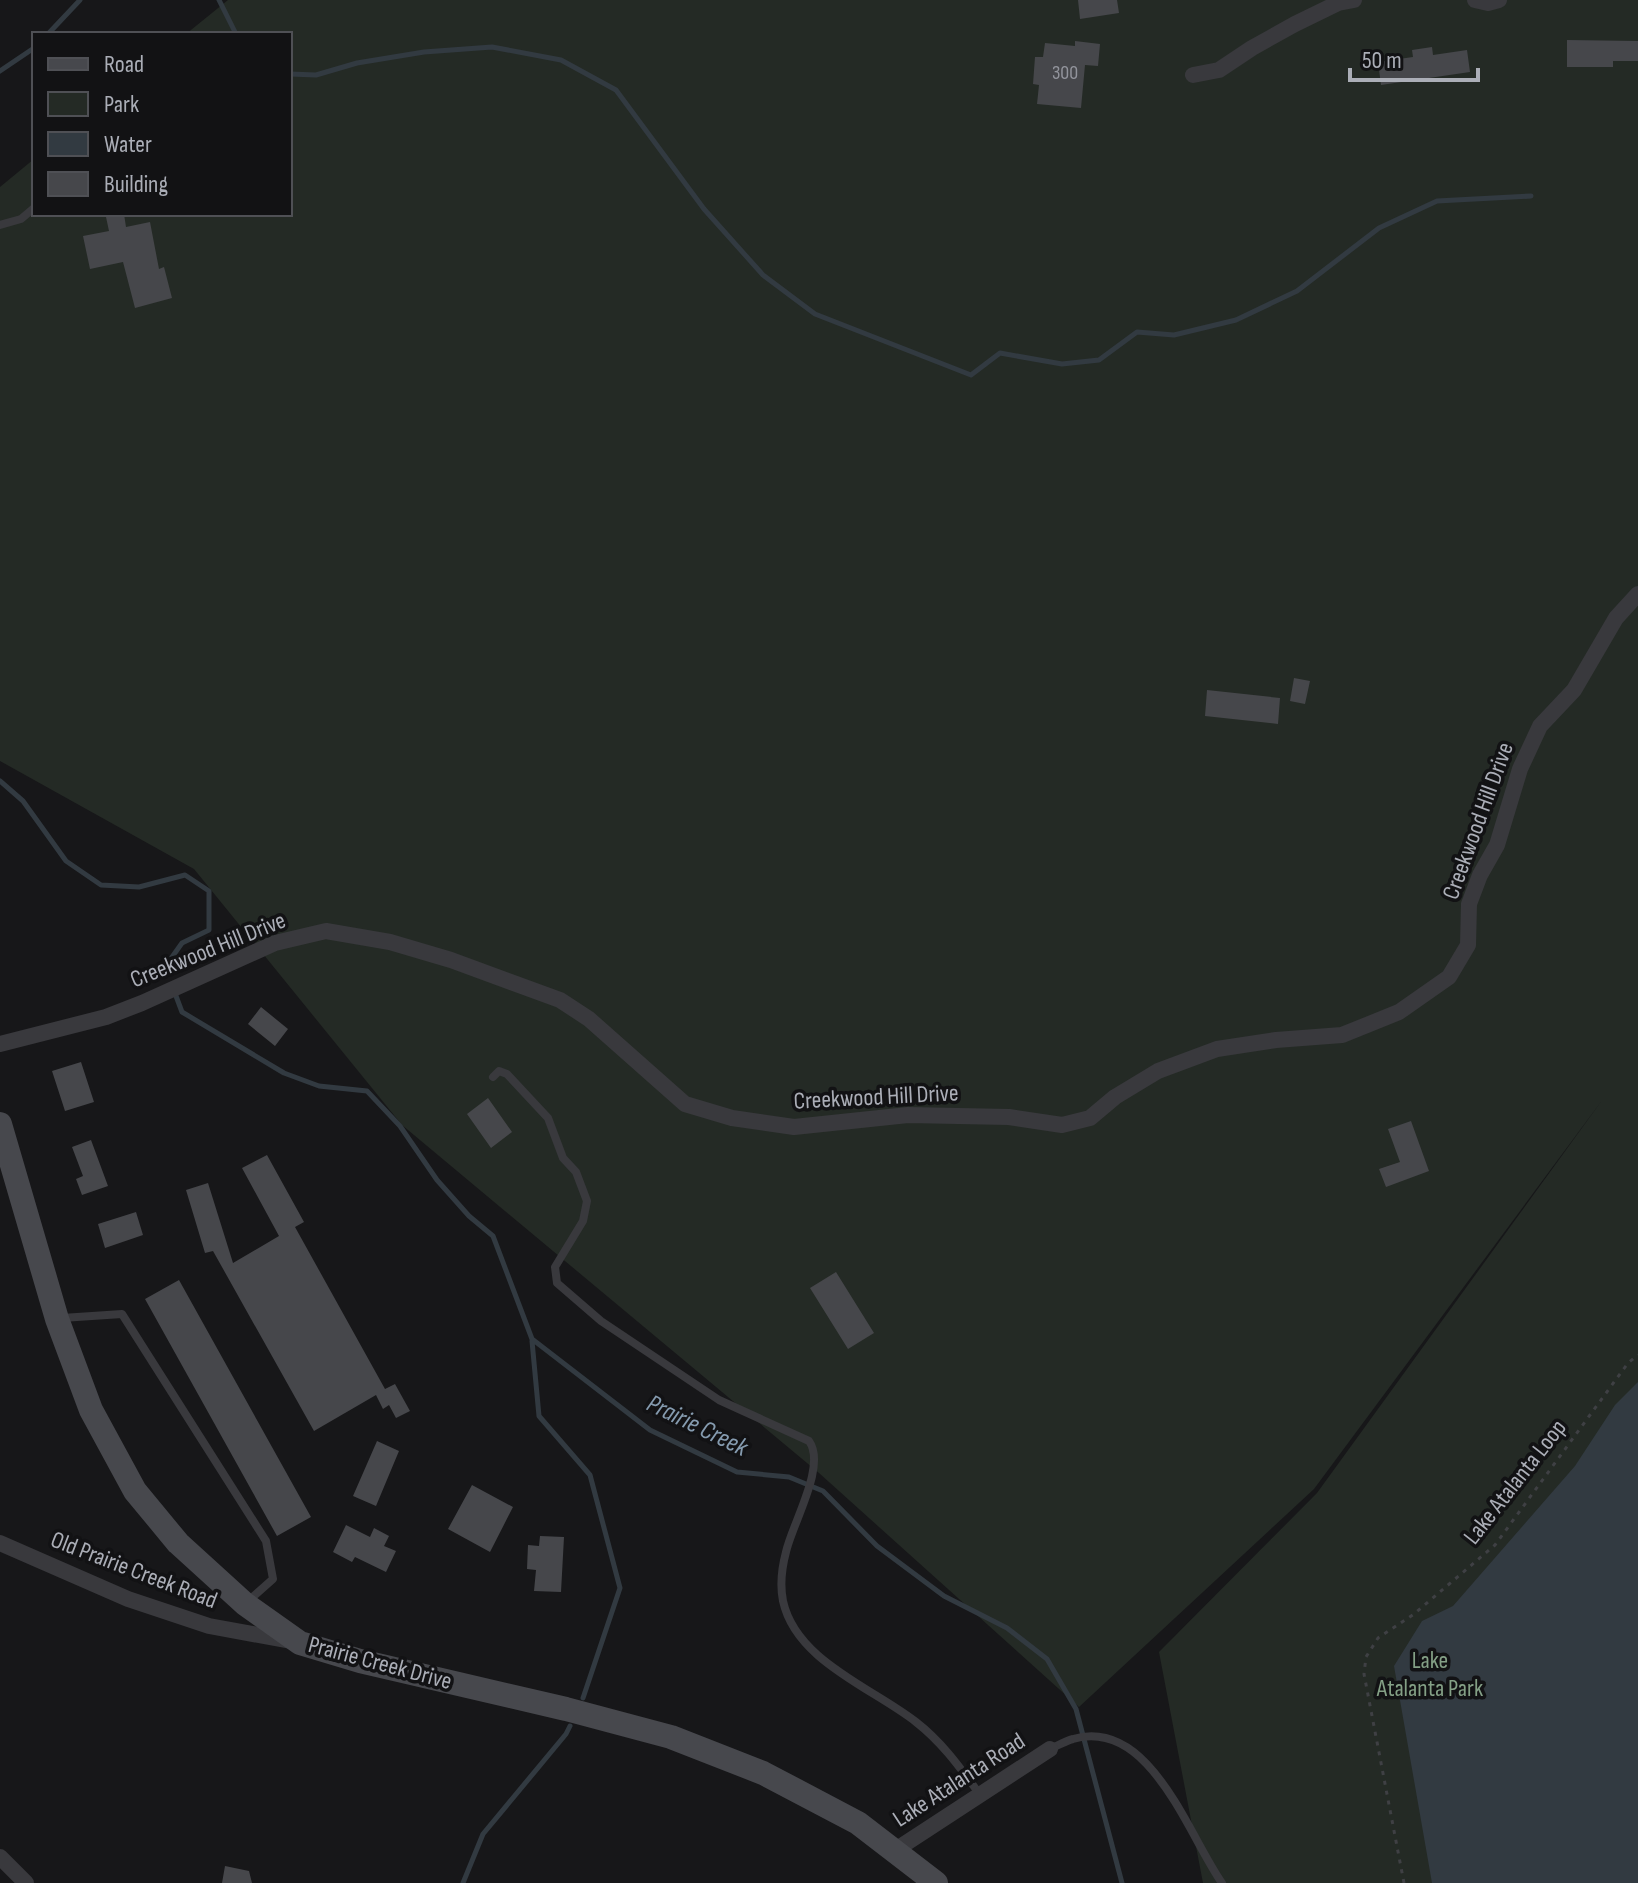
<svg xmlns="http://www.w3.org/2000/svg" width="1638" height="1883" font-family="'Sofia Sans Condensed',sans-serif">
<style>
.green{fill:#242a25}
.water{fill:#323a41}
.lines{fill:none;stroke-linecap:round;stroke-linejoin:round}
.stream{stroke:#323a41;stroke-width:5}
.building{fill:#46474b}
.path{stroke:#3f4044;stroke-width:3;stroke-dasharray:4 6;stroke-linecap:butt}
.service{stroke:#39393d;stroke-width:8}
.minor{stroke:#39393d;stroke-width:16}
.secondary{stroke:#47484d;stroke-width:24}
.labels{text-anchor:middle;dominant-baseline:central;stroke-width:7;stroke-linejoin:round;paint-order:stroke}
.number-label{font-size:20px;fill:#92949c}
.street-label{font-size:24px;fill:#abaeb7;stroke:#121214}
.park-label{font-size:24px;fill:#84a086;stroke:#121214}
.water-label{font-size:26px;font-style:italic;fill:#859baf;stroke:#121214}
</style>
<rect width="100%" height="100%" fill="#171719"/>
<path class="green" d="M228,0h1410v1883h-435l-44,-231 158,-159 286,-394 -289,390 -235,218 -260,-234 -417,-348 -208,-256 -194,-108v-574l34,-28v55h256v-180h-104z"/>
<path class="water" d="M1638,1382v501h-206l-38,-217 28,-45 31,-15 122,-140 40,-61z"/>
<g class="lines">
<path class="stream" d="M219,0l17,34
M48,34l32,-34
M0,71l34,-23
M290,74l26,1 41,-12 67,-11 68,-5 69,13 55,30 88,119 59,66 52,39 156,61 29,-22 62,11 37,-4 38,-28 37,3 62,-15 61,-29 82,-63 58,-27 94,-5
M0,781l23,20 43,60 35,24 38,2 46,-12 24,16v39l-27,13 -17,24 1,3
M176,996l6,16 102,61 35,13 48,5 33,35 37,54 32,36 24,20 39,103 118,91 87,42 52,5 34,14 54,55 67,50 63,32 40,31 29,50 46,174
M532,1341l7,75 51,59 30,113 -37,110
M463,1883l20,-49 83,-100 4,-8"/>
</g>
<path class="building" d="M1078,0h39l2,13 -39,6z
M1567,40l71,1v20h-25v6h-46z
M1075,41l25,3 -2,22 -13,-1 -4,43 -44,-4 2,-19 -6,-1 2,-27h8l2,-14 30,3z
M1432,47l1,8 34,-5 3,22 -89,13 -3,-23 35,-5 -1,-7z
M124,214l2,13 24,-5 9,47 5,-2 8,31 -37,10 -12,-46 -33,7 -7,-33 26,-5 -3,-14z
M1294,678l16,3 -5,23 -15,-3z
M1207,690l73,8 -2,26 -73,-8z
M261,1007l27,22 -13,17 -27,-22z
M81,1062l13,40 -29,9 -13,-40z
M488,1098l24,34 -21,16 -24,-34z
M1411,1121l18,50 -43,16 -7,-18 21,-7 -12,-33z
M91,1140l17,46 -26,9 -6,-16 7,-3 -11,-29z
M267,1155l37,67 -9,5 90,162 10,-5 15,27 -14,7 -7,-13 -6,4 -7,-14 -62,36 -101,-180 -8,2 -19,-63 22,-7 25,80 46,-27 -37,-68z
M136,1212l7,23 -38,13 -7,-24z
M836,1272l38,61 -26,16 -38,-61z
M179,1280l132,237 -34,19 -132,-237z
M377,1441l22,10 -23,55 -23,-10z
M472,1485l41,22 -23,45 -42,-23z
M346,1525l24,12 4,-9 15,8 -5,10 12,5 -10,21 -31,-15 -3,5 -19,-10z
M540,1536l24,1 -3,55 -27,-1 2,-21 -9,-1 1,-24 11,1z
M225,1866l24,5 3,12h-30z"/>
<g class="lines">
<path class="path" d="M1404,1883l-40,-209 2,-17 12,-19 36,-24 81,-69 133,-182 10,-8"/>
<path class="service" d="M0,225l21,-6 13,-11
M493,1077l6,-6 8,3 41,44 15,40 13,14 11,29 -4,20 -28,46 2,16 44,38 118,79 90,41c18,25 -17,83 -23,111 -4,15 -6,34 -3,49 13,60 90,87 133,121 27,21 45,47 65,74
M62,1318l60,-4 144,227 7,38 -26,23
M1050,1749c7,-3 15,-8 23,-10 77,-22 115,96 149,144"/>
<path class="minor" d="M1475,0l13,3 11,-3
M1193,75l26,-5 33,-22 43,-24 43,-21 16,-3
M0,1044l106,-27 36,-14 133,-60 51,-12 64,11 61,18 109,40 29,19 96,85 47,14 62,9 114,-12 101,2 53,8 28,-7 25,-21 43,-26 59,-22 59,-9 66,-5 57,-23 50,-35 19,-32 1,-41 11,-29 17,-30 23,-76 20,-43 34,-36 42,-72 22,-24
M0,1543l128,56 81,27 82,15
M894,1851l156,-102
M0,1857l26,26"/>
<path class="secondary" d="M0,1124l57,195 34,91 44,81 43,52 67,61 55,39 60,18 206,48 105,28 92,36 95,50 78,60"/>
</g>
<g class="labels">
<g class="number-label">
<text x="1065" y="73">300</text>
</g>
<g class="street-label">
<text transform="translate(1478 821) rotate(-70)">Creekwood Hill Drive</text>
<text transform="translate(208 950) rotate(-22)">Creekwood Hill Drive</text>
<text transform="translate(876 1097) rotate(-3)">Creekwood Hill Drive</text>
<text transform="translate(1515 1482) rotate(-52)">Lake Atalanta Loop</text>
<text transform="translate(134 1570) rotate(21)">Old Prairie Creek Road</text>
<text transform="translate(380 1663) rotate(15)">Prairie Creek Drive</text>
<text transform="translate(959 1780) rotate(-33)">Lake Atalanta Road</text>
</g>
<g class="park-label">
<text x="1430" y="1660">Lake<tspan x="1430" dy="28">Atalanta Park</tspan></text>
</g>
<g class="water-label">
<text transform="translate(697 1426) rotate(26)">Prairie Creek</text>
</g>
</g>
<rect x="32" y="32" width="260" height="184" fill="#121214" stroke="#4f5055" stroke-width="2"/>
<rect x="48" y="58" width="40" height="12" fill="#47484d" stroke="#4f5055" stroke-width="2"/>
<text x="104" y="72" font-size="24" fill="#abaeb7">Road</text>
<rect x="48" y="92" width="40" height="24" fill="#242a25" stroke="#4f5055" stroke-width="2"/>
<text x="104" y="112" font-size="24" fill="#abaeb7">Park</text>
<rect x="48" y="132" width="40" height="24" fill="#323a41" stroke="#4f5055" stroke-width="2"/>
<text x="104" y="152" font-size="24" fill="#abaeb7">Water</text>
<rect x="48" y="172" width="40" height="24" fill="#46474b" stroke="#4f5055" stroke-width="2"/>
<text x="104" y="192" font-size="24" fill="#abaeb7">Building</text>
<path d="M1350 68v12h128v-12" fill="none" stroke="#abaeb7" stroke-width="4"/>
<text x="1362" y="68" font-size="24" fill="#abaeb7" stroke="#121214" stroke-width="6" paint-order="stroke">50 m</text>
</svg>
